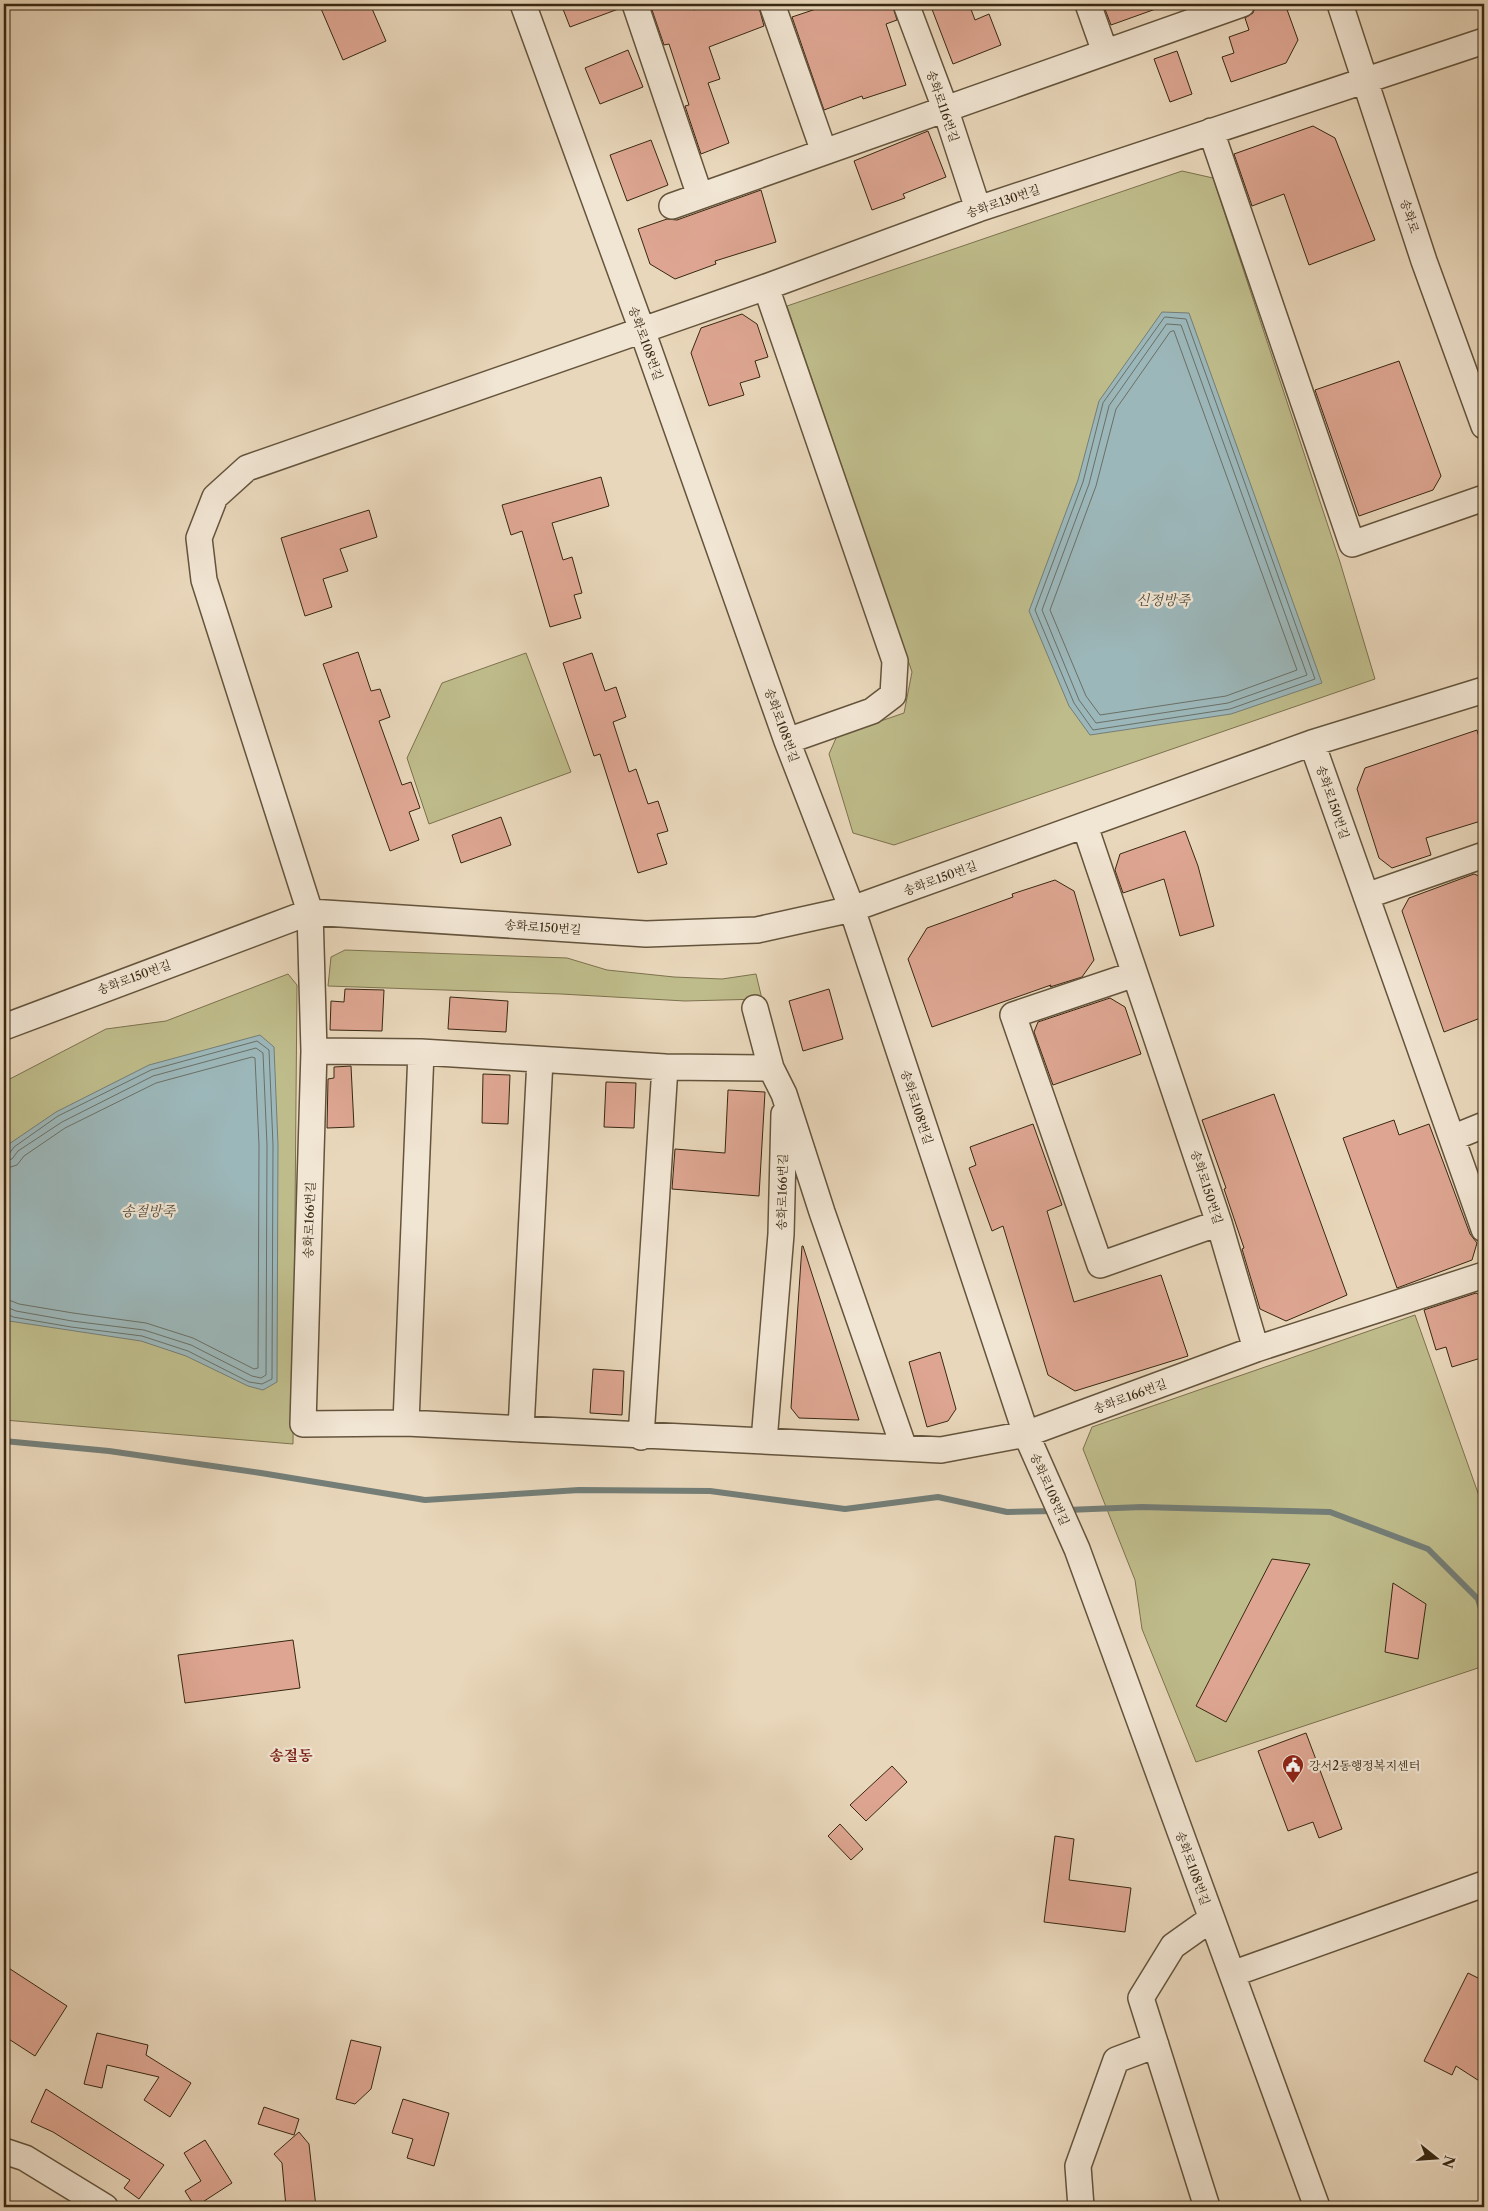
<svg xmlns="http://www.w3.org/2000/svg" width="1488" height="2211" font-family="'Libre Caslon Text','Noto Serif KR',serif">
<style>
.green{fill:#bfbc8b;stroke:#7c724e}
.water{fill:#9cb7ba;stroke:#747e77}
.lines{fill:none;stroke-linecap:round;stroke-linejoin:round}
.shore{stroke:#6a7066;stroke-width:1}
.stream{stroke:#747e77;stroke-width:6}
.building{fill:#dea692;stroke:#382812}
.minor-casing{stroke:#64543c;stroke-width:28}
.minor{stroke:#f1e5d3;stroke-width:25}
.labels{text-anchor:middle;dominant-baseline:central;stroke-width:4.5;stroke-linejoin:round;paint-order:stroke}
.street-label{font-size:12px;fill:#382812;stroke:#f1e5d3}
.poi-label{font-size:12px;fill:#382812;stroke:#f1e5d3;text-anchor:start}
.water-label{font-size:14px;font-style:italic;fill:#514c3c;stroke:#f1e5d3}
.quarter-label{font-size:15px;font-weight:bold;fill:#7a1f14;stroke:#f1e5d3}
</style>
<rect width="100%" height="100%" fill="#e9d7bb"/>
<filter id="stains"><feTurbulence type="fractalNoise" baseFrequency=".004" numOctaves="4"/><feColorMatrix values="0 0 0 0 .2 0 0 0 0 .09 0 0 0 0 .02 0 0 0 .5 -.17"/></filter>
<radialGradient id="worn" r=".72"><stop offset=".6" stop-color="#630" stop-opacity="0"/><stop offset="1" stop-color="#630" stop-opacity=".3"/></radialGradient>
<path class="green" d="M1182,171l31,7 127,384 35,117 -481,166 -41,-12 -24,-79 8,-18 67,-23 8,-41 -125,-366z
M526,653l45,119 -142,52 -22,-66 35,-75z
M345,950l222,8 40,12 67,7 48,2 34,-5 6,25 -77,2 -124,-7 -233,-8 3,-29z
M288,974l9,11 -4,459 -289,-24v-338l102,-53 60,-8z
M1415,1315l69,195v156l-288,96 -54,-133 -7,-49 -52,-131 9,-22z"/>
<path class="water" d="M1162,312l27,1 133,370 -91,31 -141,21 -21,-29 -40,-95 49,-131 21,-79z
M260,1035l14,12 4,98 -1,237 -14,8 -15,-4 -62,-30 -45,-15 -132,-20 -5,-6v-161l5,-10 47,-32 93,-47z"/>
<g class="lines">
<path class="shore" d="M1165,317l21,2 129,360 -85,30 -137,21 -19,-27 -39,-93 48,-128 20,-79z
M1167,324l14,1 126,350 -79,28 -132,20 -17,-23 -37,-90 47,-126 20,-78z
M1174,331l123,339 -71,26 -126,19 -14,-19 -36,-86 46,-124 20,-77 54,-77z
M4,1155l5,-1 5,-7 44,-31 93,-46 106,-29 12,9 4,95 -1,234 -10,5 -13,-2 -61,-31 -46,-15 -71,-9 -58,-10 -9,-5
M4,1161l8,-2 6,-8 44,-29 91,-46 103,-28 7,5 4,92 -1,230 -5,3 -9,-2 -61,-31 -47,-15 -72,-9 -56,-10 -12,-5
M4,1169l13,-4 7,-9 41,-28 91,-45 96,-26 3,1 4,87 -1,223 -4,1 -61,-31 -47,-15 -73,-10 -54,-9 -15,-6"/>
<path class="stream" d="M4,1441l105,10 152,22 164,27 154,-10 131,1 135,18 93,-12 69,15 47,-1
M1067,1510l75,-3 188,5 98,37 50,50 6,19"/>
</g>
<path class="building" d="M319,4h51l16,37 -43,19z
M561,4h60v4l-51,19z
M650,4h42l2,6 17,-6h47l6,22 -55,21 11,32 -12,4 21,60 -28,11 -16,-48 4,-1 -20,-61 -5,1z
M831,4h61l5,16 -11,4 20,61 -43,14 -1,-3 -38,14 -32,-93z
M930,4h39l6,16 14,-6 12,31 -48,19z
M1103,4h61v2l-53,19z
M1256,4h29l13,36 -12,23 -55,19 -9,-25 12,-4 -5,-16 20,-7 -4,-12 8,-5z
M628,50l15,37 -43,17 -15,-36z
M1177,51l15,43 -22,8 -16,-43z
M1313,126l22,12 40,102 -66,25 -25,-71 -32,12 -18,-52z
M928,131l18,46 -43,17 2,4 -33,12 -18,-49z
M651,140l17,45 -41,16 -17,-46z
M761,190l15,52 -61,19 1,3 -41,15 -25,-15 -12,-35 29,-10 10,1z
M742,314l15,10 11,33 -13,4 5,16 -20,6 4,12 -35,11 -18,-53 10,-25z
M1399,361l42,115 -8,14 -74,26 -44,-126z
M601,477l8,29 -57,17 11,37 9,-3 10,36 -8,2 7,23 -31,9 -28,-96 -11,4 -9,-30z
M369,510l8,27 -37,12 8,22 -25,8 9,28 -27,9 -24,-78z
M358,652l13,39 9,-2 10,28 -11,4 23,64 9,-3 9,26 -11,4 10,28 -29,11 -67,-187z
M592,653l13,38 11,-4 10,30 -13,5 16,50 7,-3 12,35 10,-3 10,30 -11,3 10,30 -29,9 -38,-119 -6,2 -31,-93z
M1477,730l7,25v65l-58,18 5,17 -39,13 -13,-10 -22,-69 8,-21z
M501,817l10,28 -50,18 -9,-28z
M1185,831l13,35 16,60 -34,10 -16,-57 -41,14 -8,-23 5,-16z
M1474,874l10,4v126l-5,2 4,11 -39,15 -42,-121 7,-13z
M1055,880l19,11 20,69 -12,17 -32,10 1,-2 -119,42 -24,-68 19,-31 86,-31 -1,-3z
M345,989l39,1 -2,41 -52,-1 1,-29 13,1z
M829,989l14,50 -40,12 -14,-50z
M450,997l58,4 -2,31 -58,-3z
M1110,998l15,9 16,47 -88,31 -19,-53 4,-10z
M351,1066l3,61 -27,1 1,-49 6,-1v-11z
M483,1074l27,1 -2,49 -26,-1z
M606,1082l30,1 -2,45 -30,-1z
M728,1090l37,2 -6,104 -87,-7 3,-40 50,4z
M1274,1094l73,201 -61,26 -26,-12 -18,-60 2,-1 -20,-59 2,-1 -24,-68z
M1394,1120l5,15 30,-11 41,110 7,9 -5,17 -75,28 -54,-150z
M1033,1124l29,81 -15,6 27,91 87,-27 27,81 -113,35 -27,-16 -45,-149 -11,5 -23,-63 7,-3 -6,-18z
M802,1246h1l56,174 -60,-2 -8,-10z
M1476,1293l8,5v59l-32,10 -6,-20 -10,3 -12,-40z
M940,1352l16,57 -8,12 -21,6 -18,-65z
M593,1369l31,2 -2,44 -32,-2z
M1272,1559l38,5 -84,158 -30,-16z
M1393,1583l33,21 -8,55 -33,-7z
M293,1640l7,48 -115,15 -7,-48z
M1306,1733l36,96 -23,9 -6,-16 -25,9 -30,-80z
M892,1766l15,16 -41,39 -16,-16z
M840,1824l23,25 -12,11 -23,-24z
M1055,1836l19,3 -5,41 62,8 -6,44 -81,-10z
M4,1965l63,41 -32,50 -31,-20z
M1468,1973l16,8v103l-28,-18 -4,9 -28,-14z
M97,2033l51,12 -2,10 45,28 -21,34 -26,-17 15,-23 -52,-12 -5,23 -18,-4z
M351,2040l30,7 -10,42 -16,15 -19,-5z
M46,2089l118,76 -25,34 -15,-11 6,-8 -77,-48 -22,-10z
M403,2099l46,14 -15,53 -27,-8 6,-19 -21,-6z
M264,2107l35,12 -5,16 -36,-11z
M299,2132l10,12 7,63h-30l-4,-44 -8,-9z
M205,2140l27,43 -37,24 -10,-16 16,-10 -17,-28z"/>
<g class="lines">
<g class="minor-casing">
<path id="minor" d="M523,4l119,326 145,411 65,168 174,525 51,115 240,658
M635,4l65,192
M772,4l52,148
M906,4l39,104 33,101
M1088,4l17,48
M1340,4l84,257 60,165
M1484,41l-506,168 -212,78 -519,181 -32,29 -16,41 5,42 106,332 4,139 -11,373 103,-1 535,27 85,-16 230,-85 228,-74
M1211,131l141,413 132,-46
M672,206l570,-202
M766,287l129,374 -2,34 -21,16 -85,30
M1312,743l172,486
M1085,826l134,397 37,126
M1366,896l118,-41
M1135,974l-122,41 87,250 119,-42
M755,1008l16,60 13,26 38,118 82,236
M4,1027l306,-115 336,22 111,-4 95,-21 460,-166 172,-53
M314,1051l107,1 244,15 106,1
M1452,1138l32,-13
M406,1423l15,-371
M521,1429l19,-369
M641,1437l24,-370
M764,1441l17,-207 3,-120
M1232,1974l252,-90
M4,2151l21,7 80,49
M1081,2207l-3,-41 38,-106 40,-15
M1207,2207l-66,-209 32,-52 38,-27"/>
</g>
<use href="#minor" class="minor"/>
</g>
<defs>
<g id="civic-pin" transform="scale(1.125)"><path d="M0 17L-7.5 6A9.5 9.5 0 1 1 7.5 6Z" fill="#8f2418" stroke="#f1e5d3"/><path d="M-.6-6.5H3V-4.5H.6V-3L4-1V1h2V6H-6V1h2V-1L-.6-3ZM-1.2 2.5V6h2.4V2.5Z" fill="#fff"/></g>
</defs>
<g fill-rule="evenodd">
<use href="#civic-pin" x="1293" y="1765"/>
</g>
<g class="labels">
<g class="street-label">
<text transform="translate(943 106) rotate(71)">송화로116번길</text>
<text transform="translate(1003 201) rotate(-19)">송화로130번길</text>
<text transform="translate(1410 216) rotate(72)">송화로</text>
<text transform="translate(646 343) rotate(70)">송화로108번길</text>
<text transform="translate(782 725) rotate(70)">송화로108번길</text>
<text transform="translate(1333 802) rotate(71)">송화로150번길</text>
<text transform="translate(940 878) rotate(-20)">송화로150번길</text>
<text transform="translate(543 927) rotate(4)">송화로150번길</text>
<text transform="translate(134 977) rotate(-20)">송화로150번길</text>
<text transform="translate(917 1107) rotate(72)">송화로108번길</text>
<text transform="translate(1207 1187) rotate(72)">송화로150번길</text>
<text transform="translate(782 1192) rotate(-89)">송화로166번길</text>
<text transform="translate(309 1220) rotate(-88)">송화로166번길</text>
<text transform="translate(1130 1396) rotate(-20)">송화로166번길</text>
<text transform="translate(1050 1489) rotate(66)">송화로108번길</text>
<text transform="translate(1193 1868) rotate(70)">송화로108번길</text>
</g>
<g class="poi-label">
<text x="1309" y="1765">강서2동행정복지센터</text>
</g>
<g class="water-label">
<text x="1163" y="600">신정방죽</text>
<text x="148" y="1211">송절방죽</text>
</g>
<g class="quarter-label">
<text x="291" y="1755">송절동</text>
</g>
</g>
<rect width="1488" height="2211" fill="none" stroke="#e9d7bb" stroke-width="20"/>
<rect x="5" y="5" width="1478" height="2201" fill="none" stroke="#382812" stroke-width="2.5"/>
<rect x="10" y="10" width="1468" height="2191" fill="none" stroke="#382812"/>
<g transform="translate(1436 2158) rotate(107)" stroke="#f1e5d3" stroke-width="4" paint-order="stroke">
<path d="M0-4L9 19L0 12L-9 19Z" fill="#382812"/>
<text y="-8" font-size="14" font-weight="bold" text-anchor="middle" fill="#382812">N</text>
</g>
<rect width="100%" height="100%" filter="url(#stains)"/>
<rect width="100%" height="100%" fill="url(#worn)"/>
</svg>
